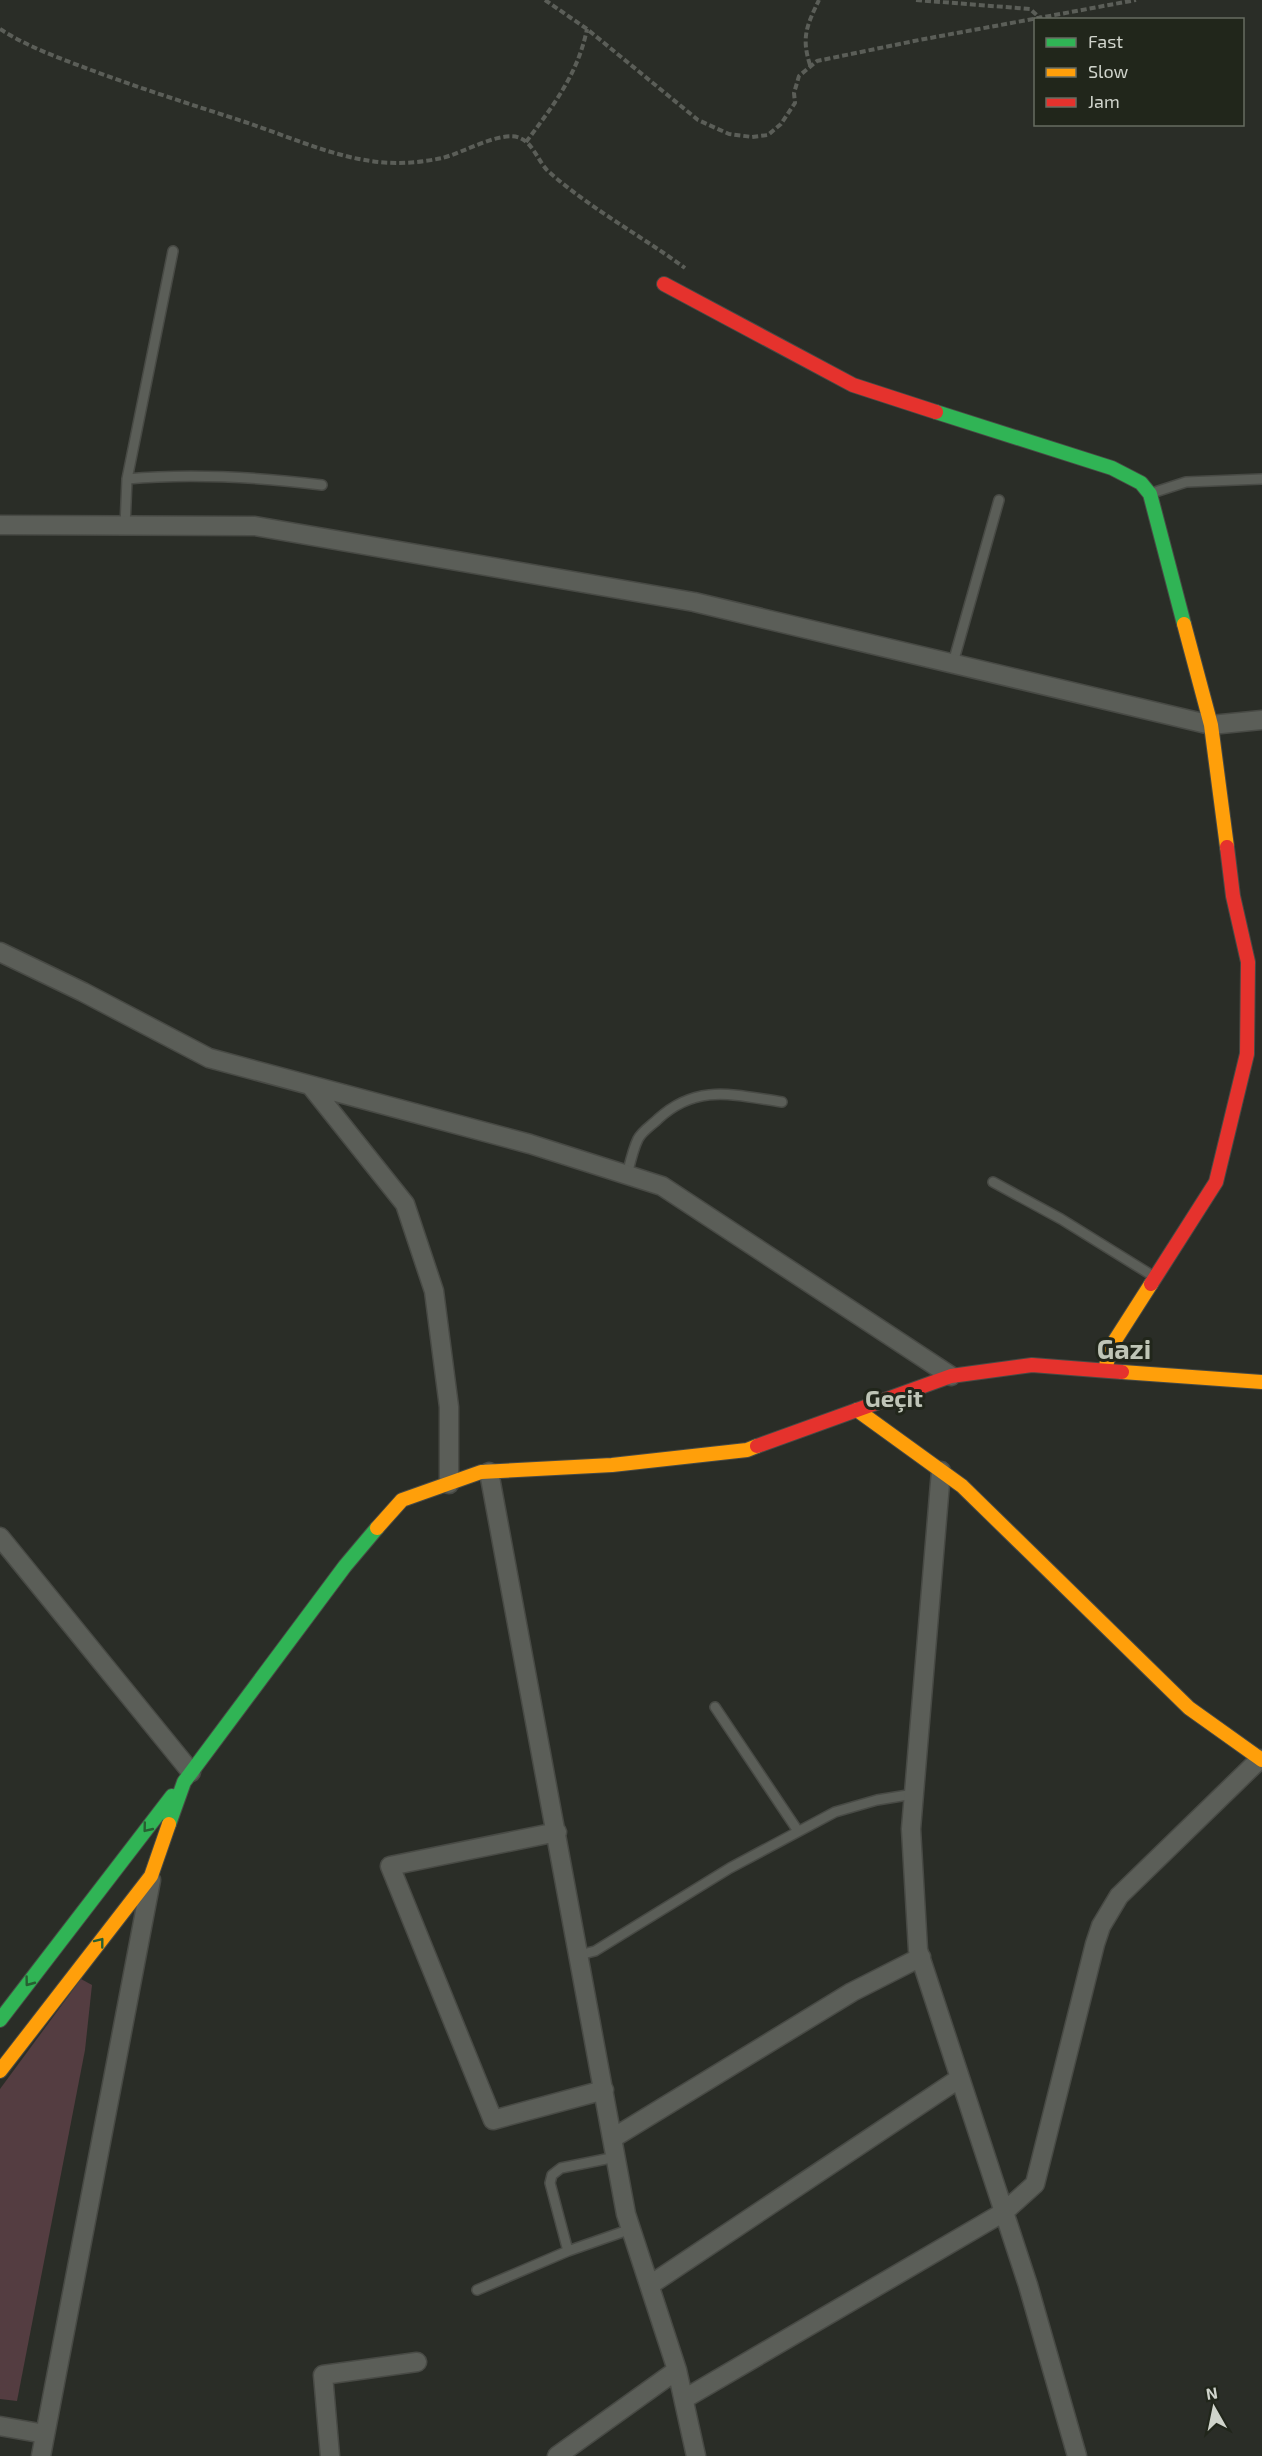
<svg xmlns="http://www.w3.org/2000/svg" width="1262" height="2456" font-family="'Exo 2',sans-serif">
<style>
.green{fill:#543d41}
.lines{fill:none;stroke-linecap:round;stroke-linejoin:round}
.lane-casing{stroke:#484a45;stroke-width:12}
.street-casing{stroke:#484a45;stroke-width:21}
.fast-casing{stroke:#484a45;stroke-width:16}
.slow-casing{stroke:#484a45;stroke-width:16}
.jam-casing{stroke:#484a45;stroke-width:16}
.path{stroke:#5b5e58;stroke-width:4;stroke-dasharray:6 3;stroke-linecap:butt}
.lane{stroke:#5b5e58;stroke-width:9}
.street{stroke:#5b5e58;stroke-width:18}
.fast{stroke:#30b455;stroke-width:14}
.slow{stroke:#ff9f0a;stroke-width:14}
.jam{stroke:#e5322d;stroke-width:14}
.oneway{stroke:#275f32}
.labels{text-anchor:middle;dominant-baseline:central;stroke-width:6;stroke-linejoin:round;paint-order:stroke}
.quarter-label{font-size:24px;font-weight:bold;fill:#bfc5b7;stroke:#21261b}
.district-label{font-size:27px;font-weight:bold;fill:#bfc5b7;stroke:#21261b}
</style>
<rect width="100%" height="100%" fill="#2a2d27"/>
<path class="green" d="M81,1979l11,6 -7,65 -68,351 -17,-2v-310z"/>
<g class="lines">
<g class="lane-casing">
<path id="lane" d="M127,479c66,-6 130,-2 195,6
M1152,493l34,-11 76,-3
M125,526l2,-47 46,-228
M953,663l46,-163
M627,1175c3,-12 6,-26 11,-36 4,-8 14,-14 20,-20 39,-36 76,-24 124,-17
M993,1182l68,37 92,57
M715,1707l83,124
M579,1955l16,-4 135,-83 105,-56 42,-12 37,-6
M568,2251l-18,-68 2,-8 9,-7 55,-11
M477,2290l91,-39 63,-22"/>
</g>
<g class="street-casing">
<path id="street" d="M0,525l255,1 439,76 517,123 51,-5
M0,952l83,40 126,66 321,86 132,42 289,190
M310,1085l95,119 29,87 15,116v77
M941,1471l-30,358 7,121 110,335 49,171
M489,1472l137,742 51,156 19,86
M0,1537l191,235
M557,1832l-167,34 103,254 111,-30
M613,2138l239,-146 69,-35
M650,2285l310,-207
M684,2399l320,-187 31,-28 60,-240 6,-18 18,-30 141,-137
M0,2426l45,8
M41,2456l110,-576
M330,2456l-7,-81 94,-13
M557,2456l120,-86"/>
</g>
<g class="fast-casing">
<path id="fast" d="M936,412l176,56 29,15 9,11 34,130
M169,1824l15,-42 161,-216 32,-38
M0,2020l172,-224"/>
</g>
<g class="slow-casing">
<path id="slow" d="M1184,624l27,101 16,122
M1105,1369l7,-24 39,-61
M1122,1372l140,10
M857,1410l105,76 227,222 73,52
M377,1528l25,-28 79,-28 131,-7 135,-15 10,-4
M0,2071l151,-195 18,-52"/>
</g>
<g class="jam-casing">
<path id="jam" d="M664,284l189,101 83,27
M1151,1284l65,-102 31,-128 1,-92 -15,-66 -6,-49
M757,1446l194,-70 81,-11 90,7"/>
</g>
<path class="path" d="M545,0l42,29 111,91 31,14 23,3 16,-2 13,-11 14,-21 -1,-10 5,-17 18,-15 102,-21 217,-40
M916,0l114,9 10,9
M0,29c28,18 59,29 91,41 51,19 102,35 154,52 49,16 100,41 152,41 15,0 31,-2 45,-5 21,-5 59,-28 78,-20 14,6 18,24 29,34 42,37 91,63 136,96
M810,65c-9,-28 -3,-40 9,-65
M526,142c27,-36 52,-68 61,-113"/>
<use href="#lane" class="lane"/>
<use href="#street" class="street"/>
<use href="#fast" class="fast"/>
<use href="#slow" class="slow"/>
<use href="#jam" class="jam"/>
</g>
<defs><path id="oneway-chevron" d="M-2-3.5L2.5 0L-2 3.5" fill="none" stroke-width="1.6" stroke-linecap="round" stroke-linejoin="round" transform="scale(1.5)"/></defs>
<g class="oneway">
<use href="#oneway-chevron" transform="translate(147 1828) rotate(129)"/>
<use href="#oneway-chevron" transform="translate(100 1942) rotate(-52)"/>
<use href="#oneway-chevron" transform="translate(29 1982) rotate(127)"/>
</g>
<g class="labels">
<g class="quarter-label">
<text x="894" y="1397">Geçit</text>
</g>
<g class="district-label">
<text x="1124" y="1348">Gazi</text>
</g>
</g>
<rect x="1034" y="18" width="210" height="108" fill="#21261b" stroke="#676c62" stroke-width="1.5"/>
<rect x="1046" y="38" width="30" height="9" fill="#30b455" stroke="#676c62" stroke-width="1.5"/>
<text x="1088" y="48" font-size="18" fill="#d0d4cc">Fast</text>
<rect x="1046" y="68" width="30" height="9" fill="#ff9f0a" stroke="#676c62" stroke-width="1.5"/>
<text x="1088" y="78" font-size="18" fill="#d0d4cc">Slow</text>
<rect x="1046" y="98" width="30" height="9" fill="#e5322d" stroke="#676c62" stroke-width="1.5"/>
<text x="1088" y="108" font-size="18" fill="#d0d4cc">Jam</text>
<g transform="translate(1214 2408) rotate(351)" stroke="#21261b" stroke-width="4.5" paint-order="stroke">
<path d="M0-4.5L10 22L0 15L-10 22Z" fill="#d0d4cc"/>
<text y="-9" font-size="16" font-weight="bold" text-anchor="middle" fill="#d0d4cc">N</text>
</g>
</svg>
